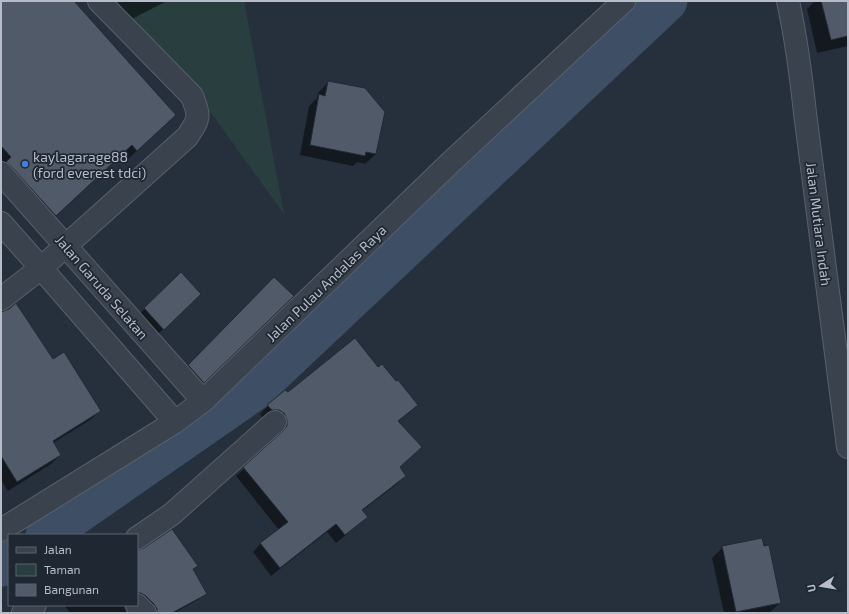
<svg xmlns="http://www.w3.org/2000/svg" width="849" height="614" font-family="'Exo 2',sans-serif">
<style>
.green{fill:#293e3f}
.shadow{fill:#0007}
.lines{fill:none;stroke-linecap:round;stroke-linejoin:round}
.river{stroke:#3d4e65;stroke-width:41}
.building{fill:#505a68;stroke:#212935}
.minor-casing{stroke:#58606b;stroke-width:24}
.minor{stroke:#3a424e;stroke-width:22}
.shop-dot{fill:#3f7fe0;stroke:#1f2733;stroke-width:1.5}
.labels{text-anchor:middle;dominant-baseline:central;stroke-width:3.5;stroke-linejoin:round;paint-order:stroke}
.poi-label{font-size:14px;fill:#b6bdc8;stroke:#1f2733;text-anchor:start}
.street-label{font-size:14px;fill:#b6bdc8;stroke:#1f2733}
</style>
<rect width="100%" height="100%" fill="#26303d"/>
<path class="green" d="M108,1h136l40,213 -73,-101z"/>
<path class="shadow" d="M1,1h71l93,124 -38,35 -5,-6 -76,72 -45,-59z
M100,1h67l-47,24z
M815,1h33v45l-31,7 -10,-44z
M328,82l48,72 -11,10 -8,-2 -4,4 -53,-11 9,-49 8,-8 1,-5z
M181,274l19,20 -44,42 -19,-20z
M274,278l18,18 -95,93 -15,-17z
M1,315l52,45 47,51 -10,9 -37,23 7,12 -9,9 -43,27 -7,-11z
M378,368l39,37 -19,17 1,45 6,8 -8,9 -35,27 5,6 -9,8 -22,18 -9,-11 -56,44 -18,-24 8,-9 18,-13 -43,-54 43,-40v-7l-16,-11 -3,-4 8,-8 19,-12z
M723,547l57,56 -11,10h-45l-12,-55z
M137,551l59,15 -4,4 13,23 -6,6 -24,14h-23l-15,-12z
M64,605h60v3l3,5h-57z"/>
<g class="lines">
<path class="river" d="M46,535l207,-144 414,-390
M1,566l8,-5"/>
</g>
<path class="building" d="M1,1h73l102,114 -39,36 -5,-6 -76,71 -46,-51 -4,-3 5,-5 -10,-11z
M821,1h27v35l-17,4z
M328,81l37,7 20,24 -9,42 -10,-2 -1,4 -55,-11 9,-51 6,2z
M181,272l20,22 -37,36 -20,-22z
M274,277l20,19 -90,87 -16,-18z
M16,303l37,56 11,-7 37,59 -48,30 8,14 -44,27 -16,-26v-144l8,-3z
M355,338l23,29 4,-3 14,17 2,-1 20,25 -20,16 24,26 -22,20 6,9 -44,34 6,7 -23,18 -9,-11 -56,44 -20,-25 28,-21 -45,-55 40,-36 4,-5v-6l-3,-7 -5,-3h-7l-5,-5 18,-15 3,2z
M172,529l26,37 -5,3 14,25 -35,19h-15v-4l-3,-5 -8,-8 -5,-3h-4v-43l7,-2z
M762,538l2,8 5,-1 12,58 -45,9 -14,-66z"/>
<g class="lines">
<g class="minor-casing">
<path id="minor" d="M788,1c8,37 13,74 17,112l43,334
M1,173l202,228
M1,223l40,45 134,154
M1,299l40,-31 146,-131c13,-19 13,-20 5,-41l-93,-95
M1,530l174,-108 28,-21 247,-238 174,-162
M137,538l35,-24 103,-92
M137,605l8,8
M23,613l12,-8"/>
</g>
<use href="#minor" class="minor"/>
</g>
<circle class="shop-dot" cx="25" cy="164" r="4"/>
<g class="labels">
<g class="poi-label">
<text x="33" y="156">kaylagarage88<tspan x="33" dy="16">(ford everest tdci)</tspan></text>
</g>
<g class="street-label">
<text transform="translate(819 224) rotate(83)">Jalan Mutiara Indah</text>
<text transform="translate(326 283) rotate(-44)">Jalan Pulau Andalas Raya</text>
<text transform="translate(102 287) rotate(49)">Jalan Garuda Selatan</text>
</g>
</g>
<rect width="849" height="614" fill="none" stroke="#b6bdc8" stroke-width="4"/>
<rect x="8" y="534" width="130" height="72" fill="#1f2733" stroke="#5b636f"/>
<rect x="16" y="547" width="20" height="6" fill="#3a424e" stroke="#5b636f"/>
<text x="44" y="554" font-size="12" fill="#b6bdc8">Jalan</text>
<rect x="16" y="564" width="20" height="12" fill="#293e3f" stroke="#5b636f"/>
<text x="44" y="574" font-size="12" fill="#b6bdc8">Taman</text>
<rect x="16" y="584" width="20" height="12" fill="#505a68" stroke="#5b636f"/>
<text x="44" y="594" font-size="12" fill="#b6bdc8">Bangunan</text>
<g transform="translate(821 586) rotate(258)" stroke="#1f2733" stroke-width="3" paint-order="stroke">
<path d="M0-3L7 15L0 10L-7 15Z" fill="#b6bdc8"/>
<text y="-6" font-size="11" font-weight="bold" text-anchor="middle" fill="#b6bdc8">U</text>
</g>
</svg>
